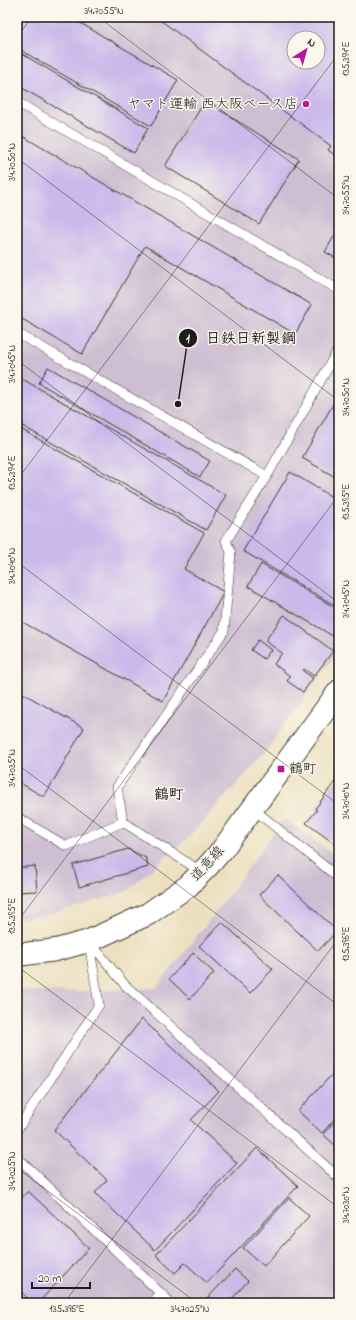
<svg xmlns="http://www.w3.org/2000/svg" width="356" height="1320" font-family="'Indie Flower','Klee One',sans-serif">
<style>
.industrial{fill:#cdbed2;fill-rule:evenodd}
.building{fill:#cab9ea;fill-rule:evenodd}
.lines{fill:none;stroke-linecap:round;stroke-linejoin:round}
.service-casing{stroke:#3b3935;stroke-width:10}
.tertiary-casing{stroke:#3b3935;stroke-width:24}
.service{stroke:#fff;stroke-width:9}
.tertiary{stroke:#fff;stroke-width:22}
.ticks{fill:none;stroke:#1c1c1c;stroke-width:1;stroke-opacity:0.45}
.poi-dot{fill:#b5179e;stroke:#fbf7ec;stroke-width:1.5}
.labels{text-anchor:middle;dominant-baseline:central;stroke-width:3;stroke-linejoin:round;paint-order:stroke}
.poi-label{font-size:14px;fill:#1c1c1c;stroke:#fbf7ec;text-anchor:end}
.street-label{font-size:14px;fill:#1c1c1c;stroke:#fbf7ec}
.neighbourhood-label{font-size:15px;font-weight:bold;fill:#1c1c1c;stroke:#fbf7ec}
.leader{fill:none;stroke:#1c1c1c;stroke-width:1.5}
.callout-dot{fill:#1c1c1c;stroke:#fbf7ec;stroke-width:1.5}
.mark-label{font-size:12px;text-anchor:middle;font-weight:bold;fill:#fff}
.callout-label{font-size:15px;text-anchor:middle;font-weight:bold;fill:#1c1c1c;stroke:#fbf7ec;stroke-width:3;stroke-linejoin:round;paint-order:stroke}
.neatline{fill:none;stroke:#1c1c1c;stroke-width:1.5}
.ticks-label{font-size:10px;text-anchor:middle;fill:#1c1c1c}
</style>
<rect width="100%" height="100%" fill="#fbf7ec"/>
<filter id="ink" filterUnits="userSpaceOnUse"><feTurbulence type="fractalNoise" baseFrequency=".025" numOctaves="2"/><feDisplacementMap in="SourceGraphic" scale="8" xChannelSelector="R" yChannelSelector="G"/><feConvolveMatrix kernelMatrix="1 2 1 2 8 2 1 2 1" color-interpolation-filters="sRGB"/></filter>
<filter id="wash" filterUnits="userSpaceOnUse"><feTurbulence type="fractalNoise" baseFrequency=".012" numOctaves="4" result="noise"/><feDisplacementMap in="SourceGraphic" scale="16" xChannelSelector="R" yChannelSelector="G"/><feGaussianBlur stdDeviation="0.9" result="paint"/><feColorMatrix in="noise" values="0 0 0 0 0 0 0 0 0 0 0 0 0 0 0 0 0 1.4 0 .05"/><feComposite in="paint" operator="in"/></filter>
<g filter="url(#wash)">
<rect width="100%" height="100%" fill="#ede0c0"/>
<path class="industrial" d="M17,17h322v633l-76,105 -77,85 -60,52 -81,24 -28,2zM294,38h24v24h-24z
M284,819l55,39v445h-322v-313l41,2 98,-4 63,-80z"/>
<g id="blocks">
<path class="building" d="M17,17h53l108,63 -27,46 -134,-78z
M156,17h183v141l-11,-8 3,-4zM294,38h24v24h-24z
M17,51l131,77 -14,25 -117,-68z
M205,101l94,58 -40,65 -94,-58z
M17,133l295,172 -17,29 -150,-88 -63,108 -65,-38z
M339,228v32l-14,-8z
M48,367l162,94 -10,16 -161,-94z
M17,376l209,119 -20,35 -189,-107z
M339,394v85l-37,-21z
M17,427l187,106 -20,36 40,23 -61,109 -146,-82z
M290,472l49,29v107l-96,-57z
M261,564l78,46v26l-1,3 -90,-53z
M284,615l49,36 -19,25 -10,-7 -1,2 10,7 -10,14 -16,-11 3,-5 -16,-12 8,-11 -17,-12z
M258,640l13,10 -7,9 -13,-9z
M17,690l67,38 -40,69 -27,-16z
M339,776v71l-33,-24 11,-13 -2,-1z
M128,849l18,9 2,9 -69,20 -6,-22z
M35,866l2,25 -20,1v-24z
M278,875l59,56 -19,20 -59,-56z
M222,922l51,47 -23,24 -51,-47z
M193,953l21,20 -24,26 -21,-20z
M142,1019l77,72 -28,29 46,43 -82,87 -60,-57 12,-13 -53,-50z
M339,1067v47l-17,19 -24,-22z
M339,1117v29l-1,2 -15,-14z
M257,1148l41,38 -91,97 -22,-20 -10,10 -19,-18z
M28,1191l61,57 -51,55h-5l-16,-15v-85z
M289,1198l20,18 -45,50 -21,-18z
M235,1269l13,12 -20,22h-25z"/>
</g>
</g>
<g filter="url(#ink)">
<use href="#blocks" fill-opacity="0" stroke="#3b3935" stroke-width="1"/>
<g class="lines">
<g class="service-casing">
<path id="service" d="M17,102l322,188
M17,333l250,143
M252,808l87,70
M17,817l49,29 57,-24
M202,872l-79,-50 -6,-35 107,-156 7,-79 -5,-11 41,-65 72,-128
M89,941l36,44 214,193
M17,1130l82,-125 -10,-62
M17,1157l154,146
M151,1303l10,-10"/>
</g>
<g class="tertiary-casing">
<path id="tertiary" d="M17,955l39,-5 33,-9 59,-27 40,-28 19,-19 15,-17 117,-159"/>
</g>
<use href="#service" class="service"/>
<use href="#tertiary" class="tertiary"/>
</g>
</g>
<path class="ticks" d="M98,17l241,182M17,37l15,-20M17,158l322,243M17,360l322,243M17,480l322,-427M17,562l322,243M17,764l322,242M17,922l322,-427M17,966l322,242M17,1168l180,135M64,1303l275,-365"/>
<g class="poi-dot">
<circle cx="306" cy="104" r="4"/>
<rect x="277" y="765" width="8" height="8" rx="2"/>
</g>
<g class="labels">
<g class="poi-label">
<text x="298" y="104">ヤマト運輸 西大阪ベース店</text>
<text x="289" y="769" text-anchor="start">鶴町</text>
</g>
<g class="street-label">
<text transform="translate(208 864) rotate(-48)">道意線</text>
</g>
<g class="neighbourhood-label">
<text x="169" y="795">鶴町</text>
</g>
</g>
<path class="leader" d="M178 404L188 338"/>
<g class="callout-dot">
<circle cx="178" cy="404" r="4"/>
<circle cx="188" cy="338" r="10"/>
</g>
<g class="mark-label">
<text x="188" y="342">1</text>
</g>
<g class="callout-label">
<text x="251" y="343">日鉄日新製鋼</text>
</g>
<rect width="356" height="1320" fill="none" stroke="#fbf7ec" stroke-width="44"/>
<g transform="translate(306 50) rotate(37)"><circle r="19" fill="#fbf7ec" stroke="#a29f99"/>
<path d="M0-3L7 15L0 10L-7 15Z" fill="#b5179e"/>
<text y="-6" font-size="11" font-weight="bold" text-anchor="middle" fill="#1c1c1c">N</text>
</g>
<path d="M32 1282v6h58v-6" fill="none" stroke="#1c1c1c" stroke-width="2"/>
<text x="38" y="1282" font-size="12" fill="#1c1c1c" stroke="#fbf7ec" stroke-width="3" paint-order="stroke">20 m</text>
<rect x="22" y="22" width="312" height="1276" class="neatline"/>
<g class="ticks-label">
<text x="104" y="14">34.7055°N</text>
<text transform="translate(345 59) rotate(-90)" y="4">135.394°E</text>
<text transform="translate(11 162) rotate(-90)" y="4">34.7050°N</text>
<text transform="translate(345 195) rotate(-90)" y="4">34.7055°N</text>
<text transform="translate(11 364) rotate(-90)" y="4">34.7045°N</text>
<text transform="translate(345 397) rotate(-90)" y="4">34.7050°N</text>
<text transform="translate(11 473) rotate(-90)" y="4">135.394°E</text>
<text transform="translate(345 502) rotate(-90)" y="4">135.395°E</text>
<text transform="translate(11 566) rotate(-90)" y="4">34.7040°N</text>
<text transform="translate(345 599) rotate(-90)" y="4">34.7045°N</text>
<text transform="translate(11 768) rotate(-90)" y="4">34.7035°N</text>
<text transform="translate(345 801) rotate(-90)" y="4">34.7040°N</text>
<text transform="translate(11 916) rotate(-90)" y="4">135.395°E</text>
<text transform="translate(345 944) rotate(-90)" y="4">135.396°E</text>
<text transform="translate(11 1171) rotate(-90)" y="4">34.7025°N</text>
<text transform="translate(345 1205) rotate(-90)" y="4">34.7030°N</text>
<text x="67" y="1312">135.396°E</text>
<text x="190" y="1312">34.7025°N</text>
</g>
</svg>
